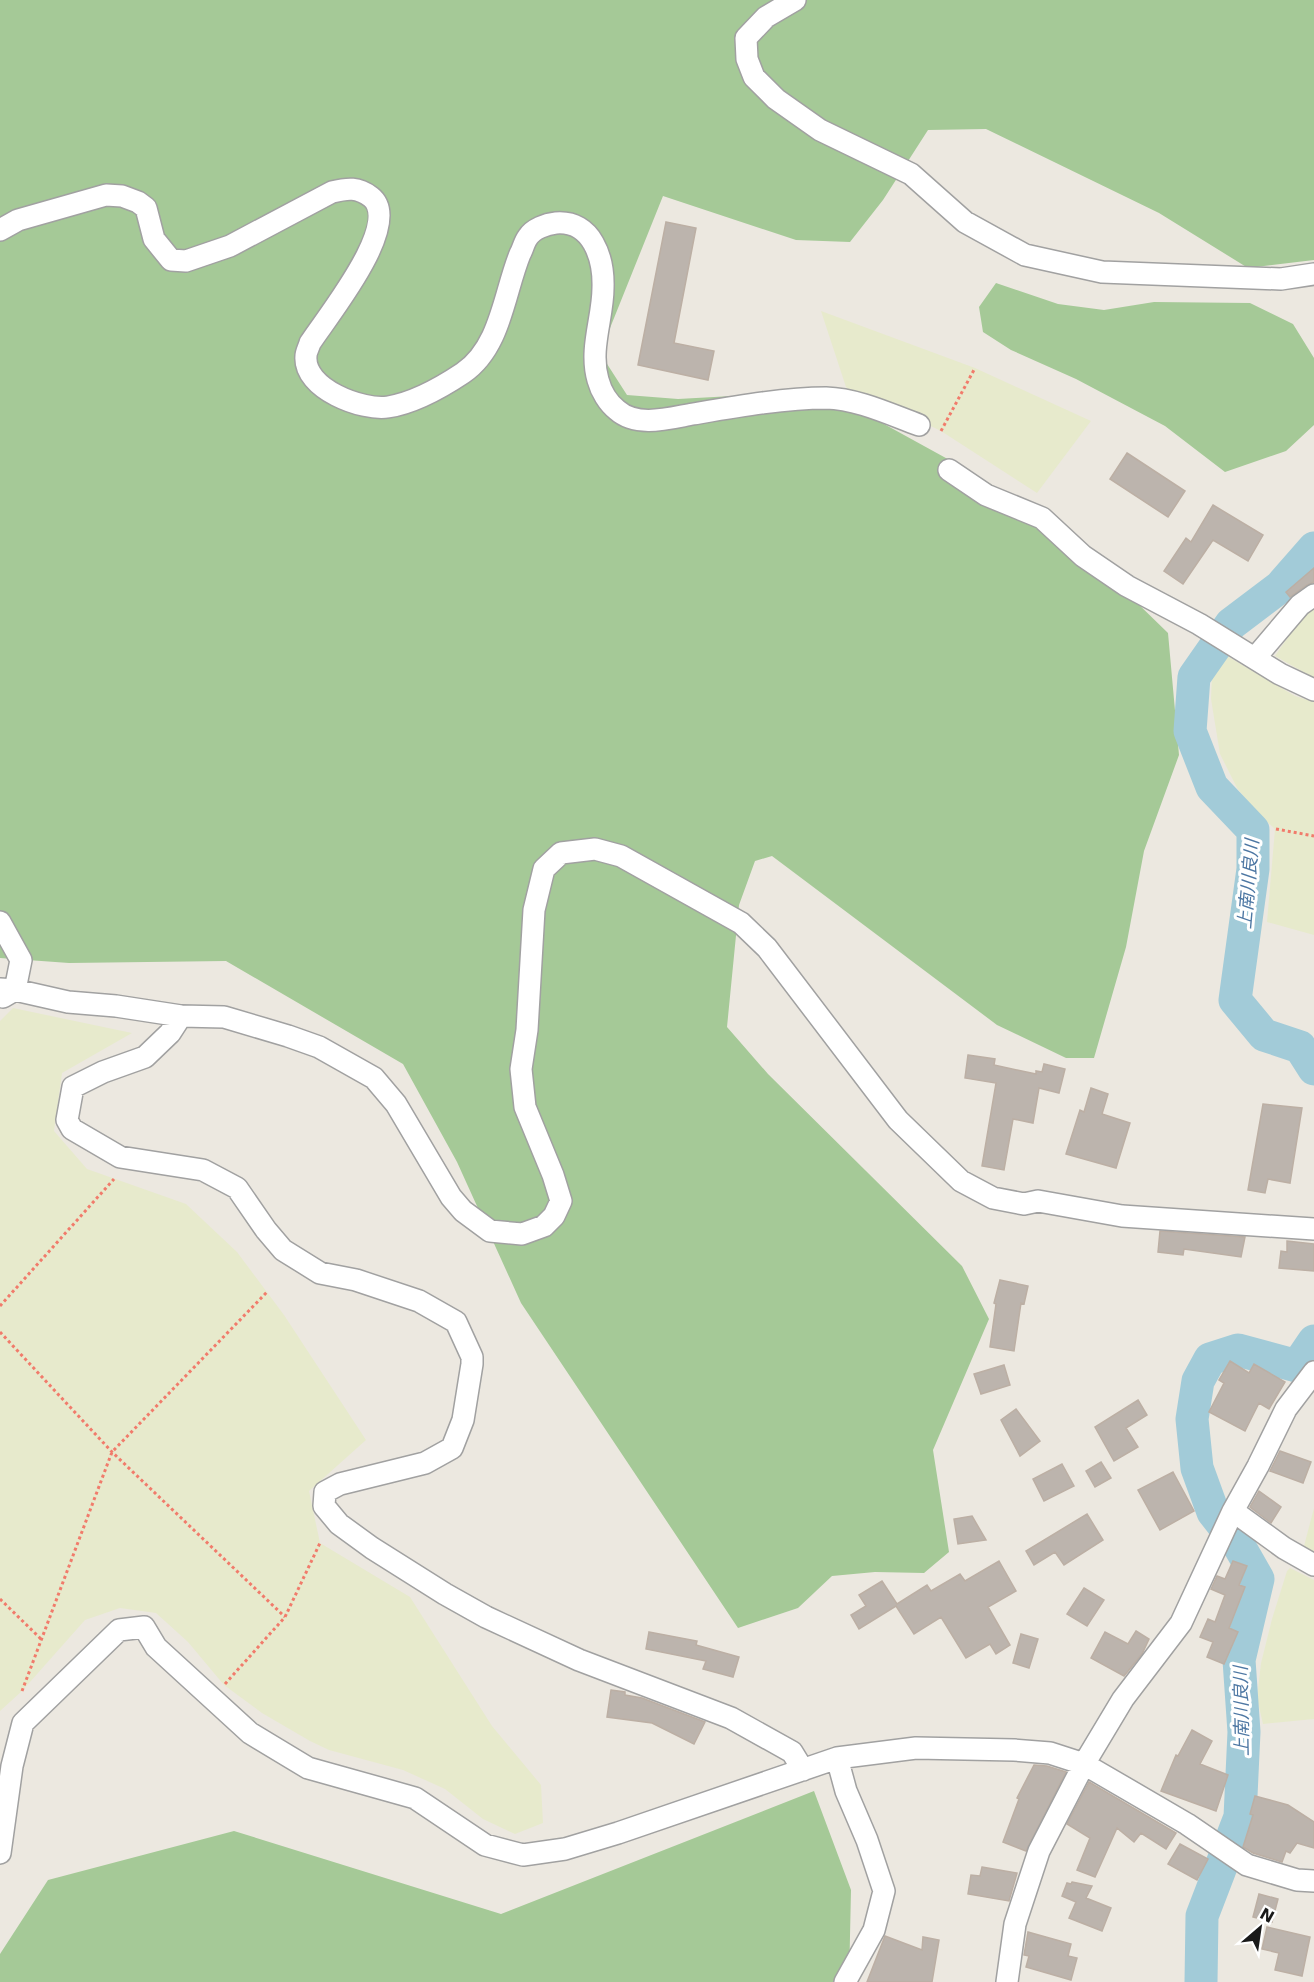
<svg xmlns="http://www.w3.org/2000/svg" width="1314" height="1982" font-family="'DejaVu Sans','Noto Sans JP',sans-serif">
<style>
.farmland{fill:#e7eacc}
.forest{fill:#a5c997}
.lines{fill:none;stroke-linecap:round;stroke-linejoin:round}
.river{stroke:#a2cbd8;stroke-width:33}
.building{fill:#bcb4ad;stroke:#bcafa4;stroke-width:1.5}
.street-casing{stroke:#a1a1a1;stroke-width:24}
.path{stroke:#f17b6b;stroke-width:3;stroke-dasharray:3 3;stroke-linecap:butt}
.street{stroke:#fff;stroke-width:21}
.labels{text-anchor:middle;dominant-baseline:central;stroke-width:6;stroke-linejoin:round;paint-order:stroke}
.water-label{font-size:18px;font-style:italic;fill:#4d77a3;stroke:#fff}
</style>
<rect width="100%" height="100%" fill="#ece8e0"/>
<path class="farmland" d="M821,311l154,57 116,53 -54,72 -96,-62 -54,-26 -30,-9 -11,-9z
M1314,607v71l-39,-22 31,-45z
M1227,656l68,40 19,6v233l-47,-13 8,-93 -18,-16 -20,-25 -17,-34 -9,-55 1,-24z
M13,1008l119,25 -70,40 -8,58 33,38 99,35 51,48 47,63 82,125 -57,51 11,52 90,54 82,129 49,59 2,38 -28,11 -32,-15 -38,-30 -42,-19 -74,-20 -19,-9 -48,-28 -38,-28 -36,-43 -32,-29 -36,-5 -35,12 -63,71 -22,20v-690z
M1314,1508v44l-10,-6z
M1290,1568l24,12v139l-51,5 -6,-26 4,-35 11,-44 15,-48z"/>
<path class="forest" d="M0,0h1314v260l-66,8 -89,-55 -173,-84 -58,1 -45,70 -33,42 -54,-2 -133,-44 -63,157 27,42 51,4 146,-8 140,77 91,55 113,110 11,122 -35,96 -18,96 -32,111h-28l-69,-33 -225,-169 -17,5 -16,44 -12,122 41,47 194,192 27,53 -56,131 16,102 -25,21 -49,-1 -43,4 -34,32 -60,20 -217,-325 -64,-141 -54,-98 -177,-103 -157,2 -69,-5z
M996,283l62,21 46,6 50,-8 96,1 43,21 21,34v67l-28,26 -61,21 -60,-46 -89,-47 -65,-29 -28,-18 -4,-25z
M814,1791l37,99 -2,92h-849v-28l48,-74 186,-49 267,83z"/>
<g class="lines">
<path class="river" d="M1314,548l-34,39 -49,37 -37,53 -4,54 22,56 41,43v39l-18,131 29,35 36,12 14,22
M1201,1982l1,-66 38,-99 4,-85 -5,-72 19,-81 -20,-35 -25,-32 -16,-44 -5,-49 6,-38 12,-22 28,-9 59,16 17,-25"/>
</g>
<path class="building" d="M666,222l30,6 -22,115 40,8 -6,29 -70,-15z
M1127,453l58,38 -17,26 -58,-38z
M1213,505l50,30 -15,26 -35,-21 -30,44 -19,-13 22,-33 5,4z
M1314,568v14l-7,3 -17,12 -4,-5z
M968,1055l27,4 -1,6 42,9v-3l6,1 2,-8 21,5 -6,24 -20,-5 -6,35 -20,-4 -9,51 -22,-4 14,-83 -31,-5z
M1091,1088l17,6 -6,20 28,9 -14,45 -50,-14 14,-44 4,2z
M1263,1104l39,4 -12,75 -22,-4 -3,14 -17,-3z
M1160,1231l85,6 -4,20 -57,-8 -1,6 -25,-3z
M1287,1241l27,3v27l-35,-3 2,-17 6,1z
M1000,1280l28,6 -4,18 -3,-1 -7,48 -24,-4 6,-43 -2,-1z
M1230,1361l19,12 5,-9 31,18 -16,27 -10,-6 -14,28 -36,-19 15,-29 -5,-3z
M1004,1365l6,20 -29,9 -7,-20z
M1138,1400l9,15 -21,13 12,19 -24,14 -19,-34z
M1016,1409l24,32 -20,15 -19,-36z
M1280,1451l31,11 -8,21 -33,-12z
M1101,1462l10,16 -16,9 -9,-16z
M1062,1464l12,22 -30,15 -11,-22z
M1173,1472l21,39 -34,19 -22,-40z
M1259,1491l22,16 -10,16 -21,-16z
M1087,1514l16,26 -39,25 -9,-13 -21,13 -8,-14z
M972,1516l14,24 -28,4 -4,-25z
M999,1561l17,30 -28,16 22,38 -14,9 -6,-10 -24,14 -25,-41 -27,17 -18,-28 -37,23 -8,-14 15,-9 -7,-11 23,-14 15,23 30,-19 4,6 29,-17 5,7z
M1233,1561l14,5 -8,19 6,2 -16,41 9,4 -14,32 -17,-7 6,-15 -13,-5 8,-18 7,3 10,-27 -14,-6 6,-13 8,3z
M1084,1588l20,12 -17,26 -20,-12z
M1136,1631l13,8 -7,15 -18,22 -33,-18 14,-26 23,12z
M649,1632l48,9 -1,4 43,12 -6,20 -30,-8 3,-8 -60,-12z
M1021,1634l17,5 -9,29 -16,-5z
M611,1690l14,2v3l17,3 63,24 -11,22 -42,-21 -45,-6z
M1192,1730l20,11 -12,23 28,11 -12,36 -55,-20 15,-36 2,1z
M1034,1765l13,1 19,6 -40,79 -23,-9 16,-43 -2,-1z
M1089,1782l87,51 -10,16 -25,-16 -7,9 -17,-14 -22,49 -18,-7 13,-32 -23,-14z
M1255,1796l33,9 26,17v26l-17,-5 -7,10 -4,-2 -4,11 -29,-9 -10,-6 10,-32 -3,-1z
M1180,1844l28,15 -11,21 -29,-16z
M982,1867l35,6 -8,28 -41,-7 3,-19 9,1z
M1072,1882l20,4 -6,12 25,10 -9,23 -33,-13 7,-16 -14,-6 5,-13 4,1z
M1259,1894l19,5 -6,23 -19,-5z
M1267,1927l43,10 -8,39 -27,-6 4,-17 -17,-4z
M1028,1932l43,12 -3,12 9,2 -6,22 -45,-13 3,-11 -5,-1z
M885,1936l37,14 1,-13 16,3 -7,42h-65z"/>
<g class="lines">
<g class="street-casing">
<path id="street" d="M795,0l-29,17 -20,21 1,21 7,18 22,22 44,31 91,44 54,48 60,33 77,17 179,7 33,-5
M0,230l18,-10 88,-25 16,1 16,6 8,6 8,31 17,21 15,1 44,-15 102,-54c16,-4 26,-5 39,5 33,26 -45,121 -61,146 -1,4 -4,9 -4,13 -3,33 57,55 82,51 26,-4 54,-20 75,-34 38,-26 41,-80 57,-119 3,-5 4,-12 8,-17 5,-8 18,-13 28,-14 36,-3 48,35 47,65 0,30 -14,61 -5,92 3,11 10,23 19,30 20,18 53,8 76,4 41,-7 91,-16 133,-16 32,1 63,16 93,27
M949,470l37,25 56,23 41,38 44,30 72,38 81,50 34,16
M1255,658l45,-53 14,-10
M0,922l21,38 -6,30 -12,7
M0,989l15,1 53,12 48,4 65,10 43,1 64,19 31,11 55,31 22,26 55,93 12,14 27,20 32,3 22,-8 10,-10 7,-15 -8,-26 -28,-68 -4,-38 6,-39 7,-120 10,-41 17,-16 34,-4 26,7 120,67 26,25 131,172 63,61 32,17 31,6 14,-3 84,15 192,13
M181,1016l-11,17 -25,24 -42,15 -30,15 -6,33 5,9 48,28 83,13 34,18 29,42 17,20 37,23 36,7 63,21 37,21 16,35v7l-9,56 -11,28 -27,15 -85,21 -15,8 -1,14 15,18 33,24 73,46 41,23 93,43 152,58 61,34 11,18
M1233,1511l51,37 30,17
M837,1758l9,33 21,49 17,51 -10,39 -29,52
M0,1853l12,-87 11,-43 96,-93 25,-3 12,20 94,86 58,35 107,30 70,47 38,10 42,-6 53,-16 219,-75 79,-10 98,2 36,3 34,11 103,60 60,41 50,15 17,1
M1007,1982l8,-58 24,-73 45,-87 39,-65 58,-76 52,-112 25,-45 28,-57 28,-37"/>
</g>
<path class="path" d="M941,431l34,-63
M1276,829l38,7
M0,1306l114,-127
M0,1332l112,120 173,165
M0,1599l41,40
M225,1684l60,-67 35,-74
M22,1691l90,-239 155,-160"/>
<use href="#street" class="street"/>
</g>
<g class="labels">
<g class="water-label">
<text transform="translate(1248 884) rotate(-85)">上南川良川</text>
<text transform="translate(1241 1711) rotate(-91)">上南川良川</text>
</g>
</g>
<g transform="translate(1260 1928) rotate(29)" stroke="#ffffff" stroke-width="4.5" paint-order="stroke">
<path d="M0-4.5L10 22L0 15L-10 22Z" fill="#1a1a1a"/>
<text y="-9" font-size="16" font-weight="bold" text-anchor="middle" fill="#1a1a1a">N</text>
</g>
</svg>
